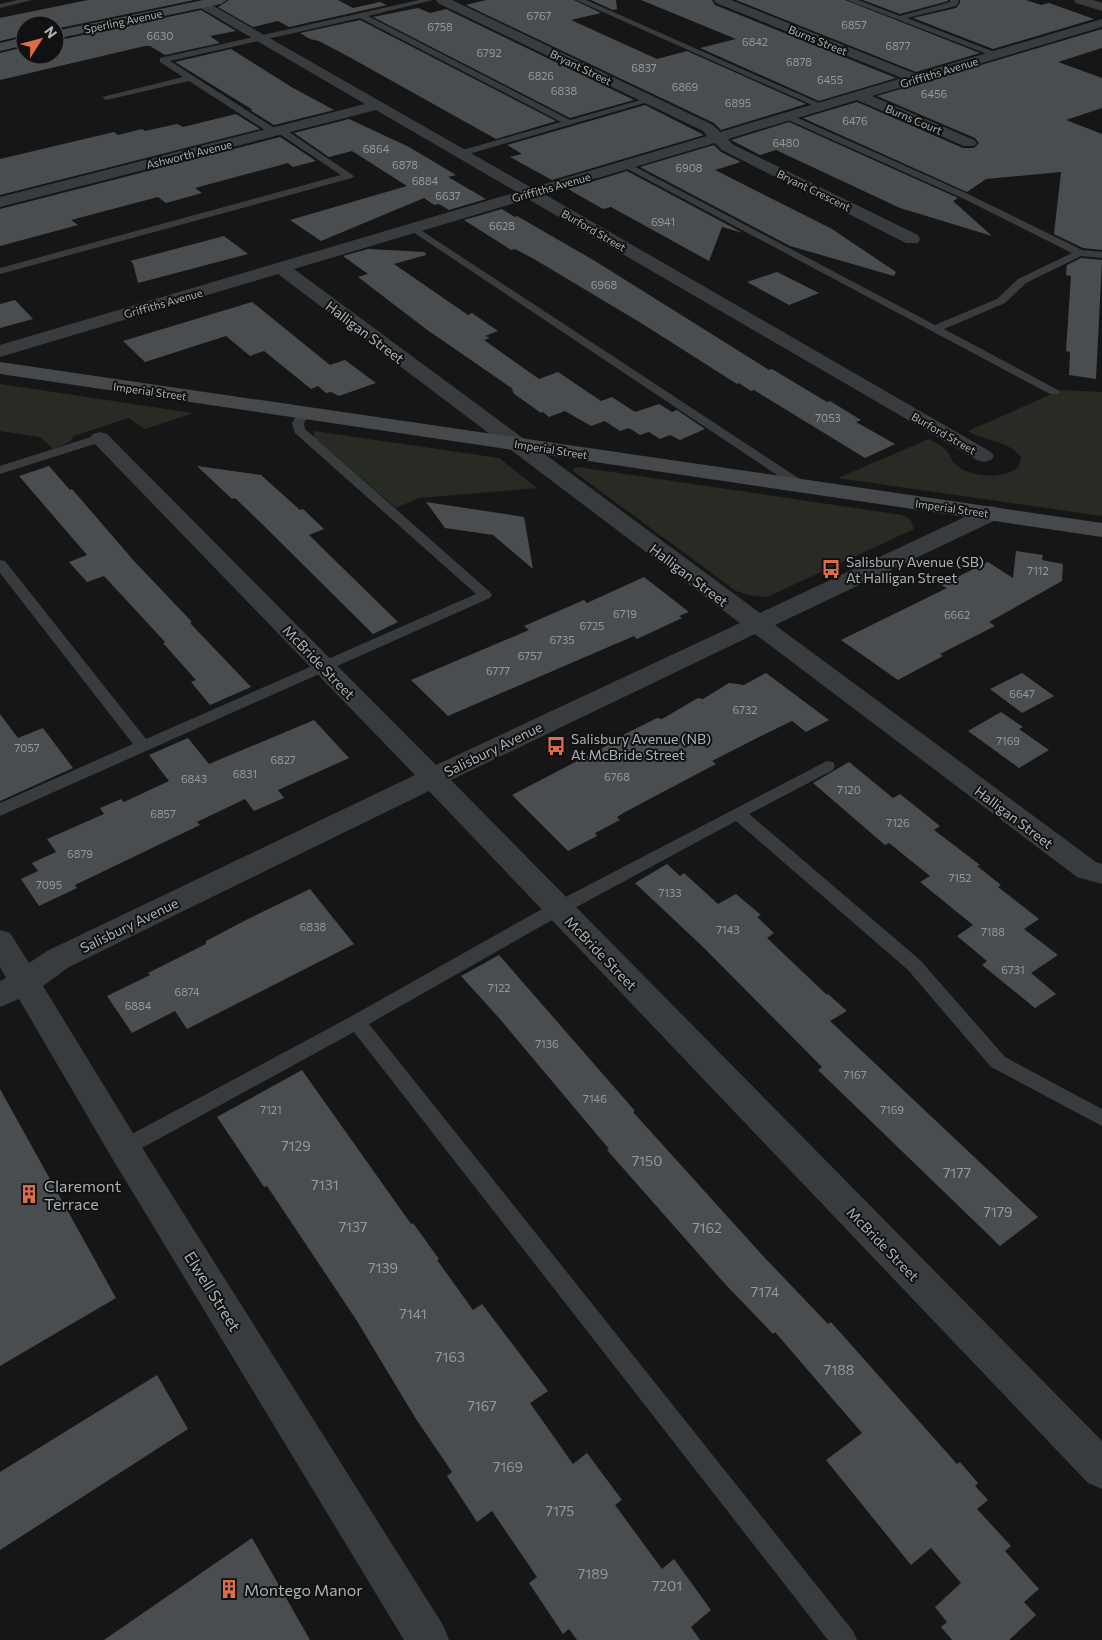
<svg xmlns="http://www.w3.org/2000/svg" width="1102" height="1640" font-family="Commissioner,sans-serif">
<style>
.green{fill:#272b24}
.building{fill:#4a4d4f}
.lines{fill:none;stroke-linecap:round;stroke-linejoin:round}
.lane{fill:#393c3e;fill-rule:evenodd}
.street{fill:#393c3e;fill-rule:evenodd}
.secondary{fill:#45494b;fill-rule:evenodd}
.labels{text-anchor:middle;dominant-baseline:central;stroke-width:4;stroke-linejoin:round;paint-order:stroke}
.number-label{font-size:11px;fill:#91999c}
.far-street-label{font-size:11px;fill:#a9b2b5;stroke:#111112}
.street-label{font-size:14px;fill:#a9b2b5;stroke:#111112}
.poi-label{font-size:14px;fill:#a9b2b5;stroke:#111112;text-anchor:start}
.near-number-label{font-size:14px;fill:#91999c}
.near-poi-label{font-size:16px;fill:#a9b2b5;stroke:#111112;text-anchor:start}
.near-street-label{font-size:16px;fill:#a9b2b5;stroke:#111112}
</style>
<rect width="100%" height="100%" fill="#161617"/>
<path class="green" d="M0,384l193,29 -48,16 -17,-11 -54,18 -4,6 -17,7 -13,-12 -40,-6z
M1061,390l41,2v124l-264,-38 91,-39c5,3 12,6 17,11 3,3 5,9 8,13 13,15 51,17 65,3l2,-9c-15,-18 -35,-15 -53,-26z
M314,431l185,27 38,30 -118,10 -23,10 -82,-71z
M578,467l324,48 8,4 4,10 -147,68 -18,-2 -13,-4 -163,-120v-2z"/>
<path class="building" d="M88,0h106l-139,29v-4h-30v10l-25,6v-23z
M229,0h109l15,8 27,-6 7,3 -98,22 -11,-6 -25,6 -35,-20z
M486,0h88l27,13 -30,7 86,39 30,-8 119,53 -85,26 -7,-7 -248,-118z
M591,0h25l1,9 -4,1z
M641,0h71l3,5 181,73 -77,23 -119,-53 36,-9z
M736,0h109l135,53 -64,19z
M863,0h85v1l-48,13z
M960,0h66l15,5 8,-2 45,16 -101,30 -80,-31 43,-10 4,-5z
M418,8l12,5 16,-4 188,91 -64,18 -197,-101z
M201,10l35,21 -26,5 10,7 -55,12 -15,-9h-5l-145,34v-27l25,-6v8h30v-14z
M360,20l196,101 -60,18 -145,-81 -32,-17 -9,-2 -10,-6z
M1102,29v19l-44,14 44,16v30l-36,12 36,14v116l-19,-2 -29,-14 7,-62 -75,7 -19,13 -164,-74 54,-16 106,46h11l5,-5 -4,-5 -98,-42z
M231,49l62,39 41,22 -60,15 -24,-15h3l-78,-48z
M645,105l59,30 -152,45 -42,-23 12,-3 -15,-9z
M236,114l24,15 -260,66v-36l114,-27 4,3 24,-6 3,2 32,-7 6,3z
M349,119l60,28 47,28 -8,2 38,22 -37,11 -10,-6 -5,1 -10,-7 -103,43 -31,-21 117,-34 -55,-35 -23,6 -35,-24z
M789,122l169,76 -5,3 39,35 -92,-28 -124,-58 -16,5 -29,-15z
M280,137l36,24 -23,6 -5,-4 -93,25 7,5 -36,10 -8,-6 -87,23 7,5 -78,21v-37z
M714,145l7,7 20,10 -26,8 117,59 64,43 -2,4 -104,-30 -150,-79z
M627,171l116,62 -21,-6 -13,34 -98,-54 -8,2 -35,-20z
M502,209l13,8 2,-1 78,45 174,109 3,-1 55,33 3,-1 31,19 -5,2 39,22 -30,14 -111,-68 -3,1 -12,-8 -2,1 -96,-61 -107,-64 -19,-10 -4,1 -47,-30z
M224,236l24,18 -110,29 -5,-20 -3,-2z
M368,249l57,3 1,3 -32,9 74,51 4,-2 26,18 -13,5 5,2 -6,2 55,39 19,-7 43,29 11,-4 23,15 24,-8 13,8 5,-2 28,19 -25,11 -10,-5 -10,4 -11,-7 -9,3 -11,-7 -9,3 -15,-10 -14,5 -26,-15 -16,6 -6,-5 -2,1 -28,-20 1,-1 -3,-2 2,-1 -87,-60 -68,-52 10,-3 -25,-18z
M1081,258l21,2 -6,119 -27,-4 1,-23 -4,-1 5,-75 -5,-1 1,-10z
M777,272l42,21 -30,12 -42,-23z
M15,300l18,19 -33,9v-24z
M252,302l78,63 15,-5 31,23 -37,13 -8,-4 -5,1 -8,-7 -7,3 -47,-38 -14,5 -24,-20 -81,26 -22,-21z
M49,466l21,24 2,-1 62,72 58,61 -2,1 61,64 -41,18 -19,-23 5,-2 -33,-37 2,-1 -61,-66 -17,6 -18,-20 18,-7 -68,-79z
M197,466l64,9 39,35 3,-1 21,20 -15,6 89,87 -25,12 -114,-113 -24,-23 -3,1z
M426,502l98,15 9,52 -40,-34 -48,-7z
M1016,551l27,4 -1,5 21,4 -1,17 -73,41 6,4 -55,28 3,2 -45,24 -57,-40 106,-52 -6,-3 47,-23 25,16z
M644,577l45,35 -10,4 3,2 -45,21 -3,-3 -186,80 -37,-36 118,-50 -5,-4 60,-26 3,3z
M766,673l63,47 -23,12 -14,-11 -35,17 -45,23 4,3 -91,48 -8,5 3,3 -25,13 2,3 -29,15 -56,-56 96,-50 -1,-1 20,-11 30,-15 5,1 36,-21 5,1 26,-16 15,2z
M1022,673l32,23 -32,17 -32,-24z
M1001,712l22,15 -4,2 30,21 -30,18 -51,-37z
M0,714l18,24 25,-10 30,40 -73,33z
M314,720l35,38 -71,32 6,8 -30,13 -9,-12 -48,23 3,3 -125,60 2,3 -38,18 -18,-27 17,-8 -6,-8 24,-11 -9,-13 57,-25 -4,-6 21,-9 3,3 45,-21 -20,-26 39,-17 21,26z
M849,762l44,36 7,-4 40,32 -6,4 46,35 -3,1 24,19 -3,2 41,32 -15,10 34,26 -27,18 25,21 -21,14 -53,-43 5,-4 -30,-25 16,-11 -53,-43 10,-6 -41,-33 -4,2 -72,-62z
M667,864l13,12 4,-3 34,31 18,-10 25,21 -4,2 17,16 -7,5 60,57 1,-1 19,17 -17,10 208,196 -38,29 -182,-176 4,-3 -118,-119 -69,-65z
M310,889l44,55 -167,85 -12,-18 -43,22 -25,-37 43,-21 -2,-2 58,-29v-3l42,-22z
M499,955l136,156 -2,1 131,145 64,67 3,-2 126,142 3,-2 18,21 -3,3 13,14 -11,9 34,37 -6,5 34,38 -15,13 12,13 -27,25h-57l-11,-13 6,-5 -12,-15 26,-24 -30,-35 -20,17 -85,-105 36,-27 -87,-101 -2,2 -47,-49 -119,-135 2,-1 -110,-131 -38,-42z
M302,1070l109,154 2,-1 26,36 -2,1 36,50 9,-6 66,87 -18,12 43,61 14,-11 35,47 -7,5 47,64 12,-10 37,51 -20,17 9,13h-123l-8,-11 -6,5 -34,-51 8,-6 -45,-66 -15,11 -30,-46 5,-4 -36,-53 -59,-98 -90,-135 -3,1 -47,-70z
M0,1089l116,209 -116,68z
M157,1375l31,54 -188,121v-78z
M252,1538l58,102h-206z"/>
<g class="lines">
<path class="lane" d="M18,0h14l-32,8v-4z
M419,0h14l-65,16 202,104 81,-23 4,3 -193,56 -5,-3 2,-2 102,-29 -201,-104 -190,43 106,68 7,-1 71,48 -2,2 -352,96v-6l341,-93 -63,-42 -7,1 -82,-53 -83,19 -4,-3 81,-20 -23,-15v-4z
M576,0h10l242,107 -7,2z
M847,0h11l42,16 50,-14v-2h8l1,2 -3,4 -49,12 95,37 -7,2z
M789,114l179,80 114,56 20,2v6l-21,-2 -55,27 -21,20 -61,26 114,61 2,2 -2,2h-8l-430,-229 5,-3 3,1 307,162 62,-26 21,-20 54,-26 -110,-55 -176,-79v-4z
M413,225l396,260 2,3 -2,3h-8l-391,-261v-4z
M304,410l6,4 -6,9 1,6 185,163 2,3 -2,3 -490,218v-13l133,-59 -133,-171v-13l5,1 141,178 330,-145 -181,-161 -3,-10 8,-12z
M100,434l6,4 -2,3 -104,33v-8z
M827,761l6,1 2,4 -2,4 -84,44 171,146 85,97 97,52v17l-111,-59 -83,-97 -172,-149 -191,103 -176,100 484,607 4,9h-29l-474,-608 -223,122 -7,3 -7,-3 -3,-6 3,-6 233,-125 183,-103z"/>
<path class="street" d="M203,0l329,188 175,-52 -4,-5 -265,-128 -2,-3h16l261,125 7,7 182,-54 -186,-75 -2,-3h17l185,74 186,-55v8l-230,69 102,44 3,3 -3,3h-10l-107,-46 -129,39 4,5 186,91 2,4 -2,4h-12l-184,-93 -7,-7 -171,51 447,258 3,4 -3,4 -7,2 -7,-2 -449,-261 -234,70 466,344 224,-105 8,-2 8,2 3,5 -3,5 -225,107 321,237 6,2v20l-25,-7 -322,-243 -304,146 651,661v48l-14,-6 -659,-692 -360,176 -26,19 93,152 307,487 6,15h-45l-292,-482 -93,-159 -19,8v-26l6,-3 -6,-11v-37l10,3 19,30 18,-12 368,-176 -322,-333 -3,-4 3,-4 7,-2 7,2 329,331 304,-142 -462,-349 -278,83v-12l517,-153 -141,-82 -376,97v-10l365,-93 -166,-97 -2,-3z
M1074,0h19l9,3v8l-26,-8z"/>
<path class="secondary" d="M203,0h24l-6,4 -166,35v-8z
M25,37v8l-25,6v-8z
M0,362l1102,161v14l-1102,-163z"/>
</g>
<defs>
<g id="bus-bare" transform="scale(1.5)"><path d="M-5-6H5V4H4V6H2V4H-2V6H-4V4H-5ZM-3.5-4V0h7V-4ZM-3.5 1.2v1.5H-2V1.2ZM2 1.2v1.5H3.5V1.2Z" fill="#dc6d49" stroke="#111112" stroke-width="2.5" paint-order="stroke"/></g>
<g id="building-bare" transform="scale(1.5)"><path d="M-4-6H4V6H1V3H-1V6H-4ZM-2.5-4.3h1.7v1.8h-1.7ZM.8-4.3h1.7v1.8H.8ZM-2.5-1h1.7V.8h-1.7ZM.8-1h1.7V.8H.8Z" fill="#dc6d49" stroke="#111112" stroke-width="2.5" paint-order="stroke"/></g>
</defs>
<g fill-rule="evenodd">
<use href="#bus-bare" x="831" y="569"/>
<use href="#bus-bare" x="556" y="746"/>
<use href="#building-bare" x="29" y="1194"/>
<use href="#building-bare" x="229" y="1589"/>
</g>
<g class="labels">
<g class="number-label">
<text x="539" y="15">6767</text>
<text x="854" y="24">6857</text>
<text x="440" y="26">6758</text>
<text x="160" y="35">6630</text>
<text x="755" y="41">6842</text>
<text x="898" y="45">6877</text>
<text x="489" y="52">6792</text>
<text x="799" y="61">6878</text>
<text x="644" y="67">6837</text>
<text x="541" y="75">6826</text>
<text x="830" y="79">6455</text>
<text x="685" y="86">6869</text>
<text x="564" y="90">6838</text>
<text x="934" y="93">6456</text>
<text x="738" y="102">6895</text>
<text x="855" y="120">6476</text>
<text x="786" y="142">6480</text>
<text x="376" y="148">6864</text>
<text x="405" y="164">6878</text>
<text x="689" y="167">6908</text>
<text x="425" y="180">6884</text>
<text x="448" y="195">6637</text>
<text x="663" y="221">6941</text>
<text x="502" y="225">6628</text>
<text x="604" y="284">6968</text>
<text x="828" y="417">7053</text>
<text x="1038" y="570">7112</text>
<text x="625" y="613">6719</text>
<text x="957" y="614">6662</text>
<text x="592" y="625">6725</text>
<text x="562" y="639">6735</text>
<text x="530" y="655">6757</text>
<text x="498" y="670">6777</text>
<text x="1022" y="693">6647</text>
<text x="745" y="709">6732</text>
<text x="1008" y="740">7169</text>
<text x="27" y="747">7057</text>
<text x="283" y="759">6827</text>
<text x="245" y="773">6831</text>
<text x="617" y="776">6768</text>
<text x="194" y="778">6843</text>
<text x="849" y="789">7120</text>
<text x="163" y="813">6857</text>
<text x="898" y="822">7126</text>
<text x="80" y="853">6879</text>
<text x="960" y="877">7152</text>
<text x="49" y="884">7095</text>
<text x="670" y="892">7133</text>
<text x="313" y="926">6838</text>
<text x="728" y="929">7143</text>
<text x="993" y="931">7188</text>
<text x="1013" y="969">6731</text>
<text x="499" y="987">7122</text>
<text x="187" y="991">6874</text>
<text x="138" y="1005">6884</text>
<text x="547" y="1043">7136</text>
<text x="855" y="1074">7167</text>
<text x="595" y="1098">7146</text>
<text x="271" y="1109">7121</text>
<text x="892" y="1109">7169</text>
</g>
<g class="far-street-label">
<text transform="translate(123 21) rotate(-12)">Sperling Avenue</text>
<text transform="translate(818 40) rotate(22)">Burns Street</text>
<text transform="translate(581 67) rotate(26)">Bryant Street</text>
<text transform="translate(939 72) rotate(-17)">Griffiths Avenue</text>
<text transform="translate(914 119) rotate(23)">Burns Court</text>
<text transform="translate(189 154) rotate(-14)">Ashworth Avenue</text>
<text transform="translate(551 187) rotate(-16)">Griffiths Avenue</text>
<text transform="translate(814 190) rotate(26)">Bryant Crescent</text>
<text transform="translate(594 230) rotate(30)">Burford Street</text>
<text transform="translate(163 303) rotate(-16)">Griffiths Avenue</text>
<text transform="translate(150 391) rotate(8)">Imperial Street</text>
<text transform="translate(944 433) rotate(30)">Burford Street</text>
<text transform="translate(551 449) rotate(9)">Imperial Street</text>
<text transform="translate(952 508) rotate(8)">Imperial Street</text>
</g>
<g class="street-label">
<text transform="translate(365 332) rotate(37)">Halligan Street</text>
<text transform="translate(689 575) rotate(37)">Halligan Street</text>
<text transform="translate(319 662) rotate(46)">McBride Street</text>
<text transform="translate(493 749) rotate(-26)">Salisbury Avenue</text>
<text transform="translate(1014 817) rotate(37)">Halligan Street</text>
<text transform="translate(129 925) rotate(-26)">Salisbury Avenue</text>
<text transform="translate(601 953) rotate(46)">McBride Street</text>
<text transform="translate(883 1244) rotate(46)">McBride Street</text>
</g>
<g class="poi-label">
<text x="846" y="561">Salisbury Avenue (SB)<tspan x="846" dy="16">At Halligan Street</tspan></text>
<text x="571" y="738">Salisbury Avenue (NB)<tspan x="571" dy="16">At McBride Street</tspan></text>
</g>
<g class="near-number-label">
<text x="296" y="1145">7129</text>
<text x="647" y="1160">7150</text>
<text x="957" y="1172">7177</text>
<text x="325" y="1184">7131</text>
<text x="998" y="1211">7179</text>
<text x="353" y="1226">7137</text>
<text x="707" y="1227">7162</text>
<text x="383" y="1267">7139</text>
<text x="765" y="1291">7174</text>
<text x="413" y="1313">7141</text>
<text x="450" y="1356">7163</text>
<text x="839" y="1369">7188</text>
<text x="482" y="1405">7167</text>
<text x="508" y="1466">7169</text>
<text x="560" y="1510">7175</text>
<text x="593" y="1573">7189</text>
<text x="667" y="1585">7201</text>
</g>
<g class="near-poi-label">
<text x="44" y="1185">Claremont<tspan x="44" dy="18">Terrace</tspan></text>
<text x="244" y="1589">Montego Manor</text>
</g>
<g class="near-street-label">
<text transform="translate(213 1291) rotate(58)">Elwell Street</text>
</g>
</g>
<g transform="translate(40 40) rotate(54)"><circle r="24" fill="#111112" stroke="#4e5153"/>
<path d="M0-4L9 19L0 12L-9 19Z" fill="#dc6d49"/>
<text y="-8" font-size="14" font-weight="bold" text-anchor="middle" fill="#a9b2b5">N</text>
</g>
</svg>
